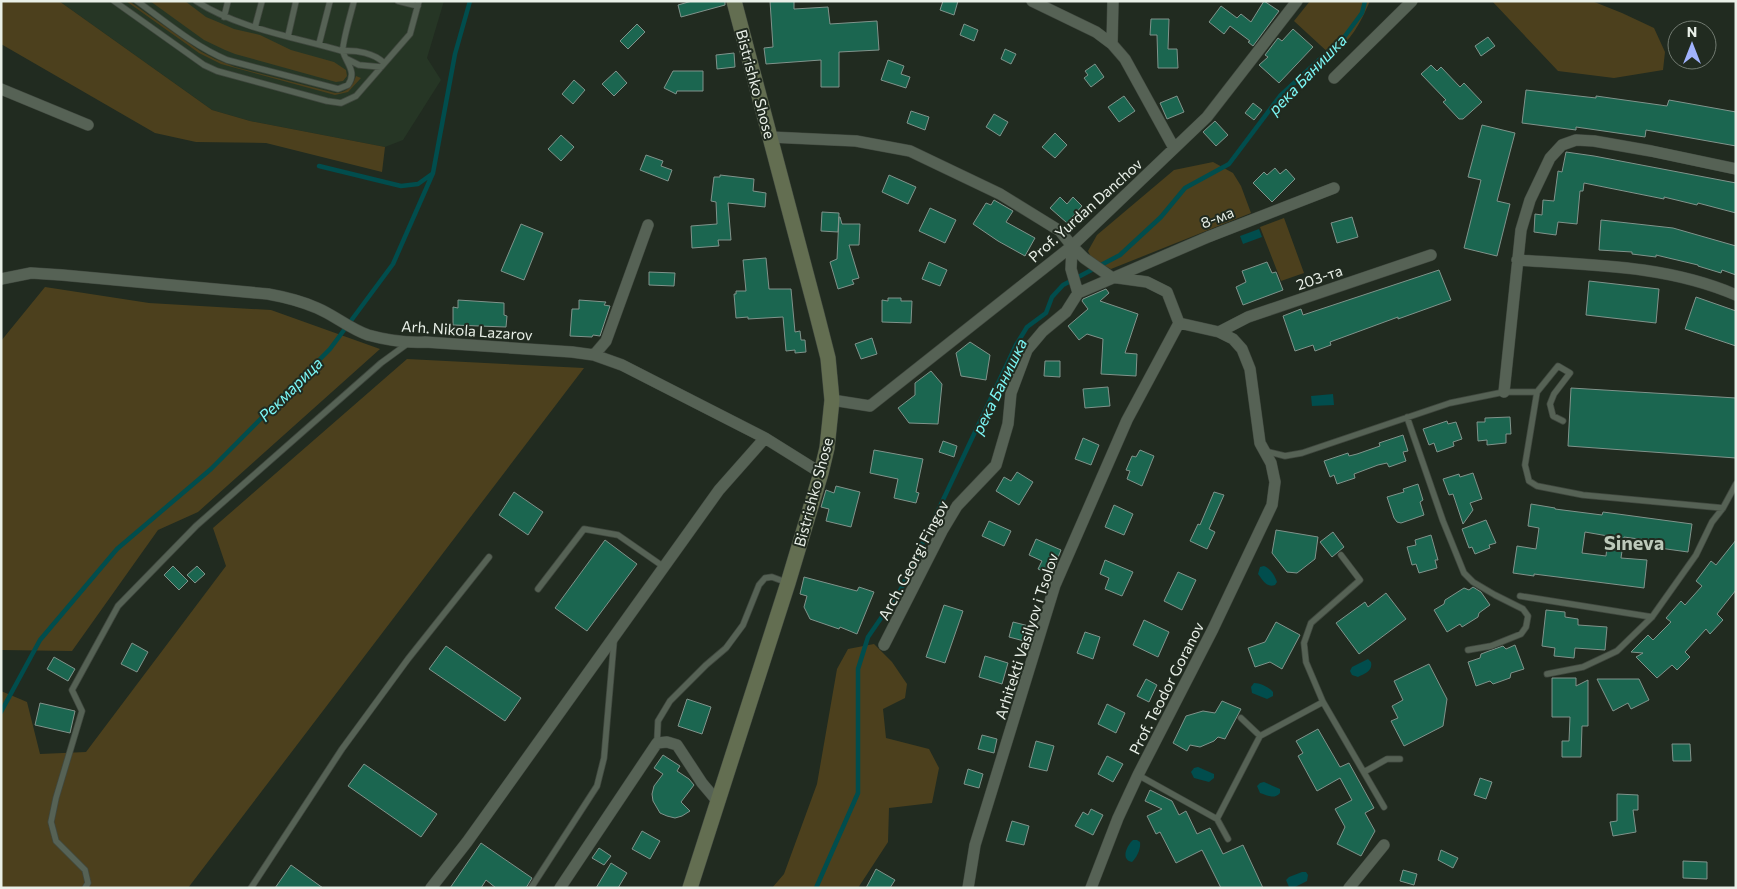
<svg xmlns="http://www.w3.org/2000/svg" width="1737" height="889" font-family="Commissioner,sans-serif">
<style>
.built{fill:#263625}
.green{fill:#4c401d}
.water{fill:#014d4d}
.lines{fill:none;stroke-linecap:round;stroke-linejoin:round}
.stream{stroke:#014d4d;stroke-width:4.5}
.building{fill:#1b6650;stroke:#80938b;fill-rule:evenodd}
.lane-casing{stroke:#40483f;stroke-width:7}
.street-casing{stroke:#40483f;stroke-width:12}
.secondary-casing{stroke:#40483f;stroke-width:16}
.lane{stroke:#566255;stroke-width:5.5}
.street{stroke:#566255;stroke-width:11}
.secondary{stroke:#636e51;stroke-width:15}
.labels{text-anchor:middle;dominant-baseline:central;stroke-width:4;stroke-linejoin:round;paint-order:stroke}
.street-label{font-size:15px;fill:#e9f0e8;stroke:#212b20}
.water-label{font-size:16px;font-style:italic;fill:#7cf7f6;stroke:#212b20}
.district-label{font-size:20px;font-weight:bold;fill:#bdcabb;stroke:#212b20}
</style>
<rect width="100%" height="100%" fill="#212b20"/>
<path class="built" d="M59,1h385l-17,57 14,22 -38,60 -18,7 -135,-26 -38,-11z"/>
<path class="green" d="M1,1h58l153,109 38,11 135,26 -3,25 -116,-29 -70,-1 -41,-9 -154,-89z
M126,1h3l71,50 15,8 20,8 100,26c12,0 18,-7 21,-17l5,2 -13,14 -13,3 -114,-31 -22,-11z
M150,1h35l21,16 12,5 16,7 26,6 31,15 43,12 12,8 1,6 -4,5 -7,1 -101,-28 -10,-4 -21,-10z
M1310,1h60c-12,27 -17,35 -38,55l-38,-35z
M1492,1h100l30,12 32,15 11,24 -2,18 -49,8 -56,-7z
M1213,162l20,11 8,13 10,27 -140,56 -19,-10 -4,-8 9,-16 77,-65z
M1284,218l20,55 -23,8 -21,-54z
M45,287l104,16 122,7 109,39 -182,163 -40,18 -86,121 -71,-1v-309z
M407,359l177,9 -396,520h-187v-197l26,11 13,52 46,-2 140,-186 -13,-38z
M874,644l18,18 15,22 -2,14 -22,11 3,29 43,11 10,19 -7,35 -43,5 -1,34 -30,46h-86l12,-14 33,-90 20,-115 11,-20z"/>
<path class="water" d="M1259,229l3,8 -19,7 -3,-8z
M1333,394l1,11 -22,1 -1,-10z
M1264,566c6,2 11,10 13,16l-2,3c-9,3 -12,-5 -17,-11l2,-7z
M1368,659l3,3c2,9 -6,11 -13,15l-6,-2 -2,-4 2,-4z
M1254,683c6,0 15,4 19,9v4l-6,3 -15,-6 -1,-6z
M1198,767l16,7v4l-5,4 -15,-4 -3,-6 3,-4z
M1264,782l16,7v4c-6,7 -13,2 -20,0l-3,-7 3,-3z
M1133,840h4l3,2c1,7 -3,15 -8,20 -12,-2 -5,-17 1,-22z
M1302,872h4l2,3 -1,6 -14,7 -4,-1 -3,-7 3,-3z"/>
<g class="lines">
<path class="stream" d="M319,166l82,20 17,-2 14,-10
M1,712l39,-72 77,-91 94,-80 119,-120 63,-85 40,-91 22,-119 15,-53
M816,888l42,-95v-124l10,-32 33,-48 115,-244 11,-18 19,-14 6,-16 11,-12 57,-30 41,-38 24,-29 44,-24 51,-68 65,-60 17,-23 3,-12"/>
</g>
<path class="building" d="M692,1h33v4l-44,12 -3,-12z
M770,1h24v8l34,-2 2,17 47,-3 2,29 -40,2v35h-18v-27l-55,4 -2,-16 9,-1z
M943,1h15l-4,14 -14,-5z
M1264,1l15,10 -26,35 -5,-4 2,-1 -20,-15 -6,8 -15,-12 12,-16 16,12 4,-4 10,8z
M1151,19h18l-1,30h9l1,19h-20l-1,-33h-7z
M637,24l8,8 -17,17 -8,-8z
M964,24l14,6 -4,11 -14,-6z
M1293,29l20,18 -34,36 -20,-18 9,-8 -3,-2 13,-17 4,3z
M1488,37l7,9 -14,10 -6,-10z
M1005,49l11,5 -5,10 -10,-5z
M734,53l1,14 -18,2 -1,-14z
M888,60l16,6 -3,8 9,3 -4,11 -25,-8z
M1095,64l9,13 -13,10 -7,-9 4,-3 -3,-4z
M1431,65l6,6 4,-4 19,20 4,-4 18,19 -19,17h-4l-16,-17 3,-2 -25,-26z
M616,71l11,12 -13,13 -12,-12z
M673,71h30v20h-26l-1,3 -12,-6z
M574,80l11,10 -12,14 -11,-10z
M1526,90l70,8v-2l71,10 2,-6 67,12v34l-90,-16 -1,7 -69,-10v3l-54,-7z
M1124,96l11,15 -16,11 -11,-15z
M1177,96l7,16 -17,7 -7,-16z
M1253,103l9,7 -8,10 -9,-7z
M911,111l18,6 -4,13 -18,-7z
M994,114l14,8 -8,14 -14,-9z
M1215,121l13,14 -12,11 -13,-14z
M1482,125l33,8 -18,68 13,3 -13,52 -33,-8 17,-68 -13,-3z
M1055,133l12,12 -12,13 -13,-11z
M561,135l13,12 -13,14 -13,-12z
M1566,152l28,4 142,27v30l-38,-10 -1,2 -33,-8v2l-80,-16 -1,8h-3l-3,33 -19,-2 -2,13 -22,-3 1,-18 7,1 1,-15 11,1 4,-30 4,1z
M646,155l17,6 -2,5 11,4 -4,11 -28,-11z
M1275,168l5,6 6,-5 9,10 -23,23 -19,-19 11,-11 3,3z
M720,175l34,4 -1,12 13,2 -1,14 -37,-4 3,37h-13l1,6 -27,2 -1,-22 26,-2 -1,-22 -5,-1 3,-24h6z
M889,175l27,12 -8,17 -26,-12z
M1060,197l7,7 6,-7 9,9 -15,17 -17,-15z
M994,200l19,11 -7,11 29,16 -10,18 -27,-15 -25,-17 13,-21 5,2z
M930,208l26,12 -11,23 -26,-12z
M822,212l17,1 -1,19 -17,-1z
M839,217h1l2,7h18l-1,21h-10l10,33 -7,2 2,4 -16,5 -8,-27 7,-3z
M1352,217l6,20 -21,6 -6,-20z
M1601,220l72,8 63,18v29l-14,-5 -1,3 -23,-7v-1l-42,-10v2l-24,-3v-2l-33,-2z
M521,224l22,9 -19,47 -23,-9z
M766,258l3,31h22l4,43 5,-1 1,9h4l1,12 -11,1v-3l-9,1 -3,-34 -35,2v-2l-12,1 -2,-24h2v-3h10l-3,-31z
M929,262l18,8 -7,16 -18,-7z
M1267,262l5,11 4,-1 7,18 -40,15 -7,-18 10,-5 -4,-11z
M1439,270l12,30 -53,19v-2l-68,25 1,3 -16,6 -2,-6 -18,6 -12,-35 18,-7 2,6z
M649,272l26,1 -1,13 -25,-1z
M1589,281l70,8 -3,34 -70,-8z
M1106,289l3,4 -9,8 38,13 -13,39 12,1 -1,22 -35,-2 2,-35 -16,-5 -8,6 -11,-14 20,-17 -6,-8 1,-2z
M1696,297l40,14v35l-51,-17z
M888,298h13v3h11l-1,22 -29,-1v-22l6,1z
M458,300l46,3v12l3,1 -1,11 -53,-2v-18l5,1z
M579,300l27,2 -2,3 6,1 -10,30 -7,-1 -1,2 -22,-1 2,-27h7z
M872,338l5,16 -16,5 -6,-15z
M970,342l20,13 -4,25 -25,-4 -5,-23z
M1045,361h15v16l-16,-1z
M931,371l11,13 -4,40 -29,-1 -11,-15 17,-13v-12z
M1108,387l2,19 -25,2 -2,-19z
M1571,388l165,10v60l-168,-12z
M1510,417l1,17h-5v9l-19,2v-5l-9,1 -1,-19h8v-4z
M1447,421l1,3 8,-2 6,17 -9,3 1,4 -17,6 -3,-9 -5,2 -6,-16z
M1403,435l5,16 -5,1 3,9 -17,6 -2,-4 -9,2 -24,9 1,4 -18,6 -3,-9 -4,2 -6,-16 24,-8 1,3 8,-2 23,-8 -1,-3z
M1083,438l16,7 -8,20 -16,-6z
M943,441l14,5 -3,11 -15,-5z
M874,450l49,9 -7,33 3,1 -3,10 -22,-5 4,-19 -28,-6z
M1140,450l14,6 -12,30 -15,-7 3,-8 -4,-1 6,-14 4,1z
M1017,472l16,10 -14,23 -23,-14 8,-14 7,4z
M1473,473l9,26 -12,4 3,7 -10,14 -10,-30 -4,1 -6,-16 16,-5 1,3z
M1418,484l5,16 -3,2 4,13 -23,8 -4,-1 -3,-4 -7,-21 17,-5 -1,-3z
M836,486l24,6 -9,35 -25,-6 3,-12 -8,-2 5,-17 8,3z
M514,492l29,20 -15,23 -29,-20z
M1214,492l10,3 -15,34 6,3 -8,17 -17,-8 8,-17 2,1z
M1531,504l24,4v1l47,6 1,-3 89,12 -4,28 -43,-6 1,-6 -22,-3 -3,21 26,2 -3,28 -110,-14v2l-21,-3 4,-27 19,3 3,-21 -11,-2zM1585,532l23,4 -2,20 -24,-3z
M1114,505l19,9 -9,21 -19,-8z
M1486,520l10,23 -7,2 1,3 -15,6 -3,-7 -3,1 -7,-19z
M989,521l22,10 -7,15 -22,-10z
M1276,530l42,7 -3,22 -18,14 -10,-1 -15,-19z
M1333,532l11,15 -12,10 -12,-15z
M1431,535l7,25h-3l2,8 -18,5 -3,-9 -4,1 -5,-18 9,-2 -1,-5z
M1036,539l25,11 -10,25 -13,-6 4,-8 -13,-6z
M605,540l32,24 -50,67 -32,-23z
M1736,540v50l-19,24 6,6 -13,14 -4,-5 -21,23 5,5 -13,13 -5,-5 -15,13 -21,-21 7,-4 -12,-1 17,-17 5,5 18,-18 -5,-4 15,-17 4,4 17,-19 -6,-5 15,-20 5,4z
M1105,560l28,12 -11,24 -17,-7 4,-11 -9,-4z
M173,566l15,15 -9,9 -15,-15z
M197,566l8,8 -10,9 -8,-8z
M1178,572l18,8 -14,30 -18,-9z
M804,577l53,14 2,-4 15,5 -17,42 -17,-7 -1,2 -29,-10 -6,-12 3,-11 -7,-2z
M1473,587l8,5 9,13 -11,8 -1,4 -16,10 -2,-3 -13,8 -13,-22 10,-6 1,-4 19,-12 5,2z
M1386,593l20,26 -47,35 -23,-31 29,-21 3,5z
M944,605l19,6 -18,52 -19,-6z
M1546,610l19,2v5l13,2v6l29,2 -2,23 -30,-2 -1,10 -20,-2 1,-8 -13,-2z
M1144,620l25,12 -11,25 -25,-12z
M1013,622l16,4 -5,15 -15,-4z
M1276,622l24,13 -18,34 -12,-7 -15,5 -7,-19 17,-6z
M1085,632l15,5 -7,22 -16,-6z
M132,643l16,9 -11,20 -16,-8z
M1515,645l9,24 -13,4 -1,5 -17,6 -3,-3 -14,5 -8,-24 12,-4 1,-4 8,-3 14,-5 3,3z
M446,646l75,52 -16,23 -76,-52z
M985,656l23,7 -6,21 -23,-7z
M54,657l21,12 -7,12 -21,-12z
M1429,664l18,35 -4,27 -39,20 -13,-25 7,-3 -6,-12 11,-6 -9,-19z
M1552,678h24v8l12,-6v46h-6l-1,31h-19v-16h7l1,-24h-18z
M1146,679l11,6 -8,17 -12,-6z
M1597,679h42l10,21 -18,9 -3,-6 -15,8z
M687,699l24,8 -9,27 -24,-8z
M1222,701l19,8 -16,30 -7,-2 -4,4 -14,6 -10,-2 -3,6 -14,-8 13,-27 17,-5 12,2z
M40,703l35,8 -5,22 -35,-8z
M1107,704l18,9 -9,20 -18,-9z
M1318,729l22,38 9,-4 25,45 -9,5 10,18 -14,25 -24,-12 8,-17 -10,-18 17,-9 -12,-22 -23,13 -19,-35 5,-3 -7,-12z
M982,735l15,4 -3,14 -16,-4z
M1036,741l18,5 -7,25 -18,-4z
M1672,744h18l1,17h-18z
M663,755l17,11 -3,5 12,8 5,6 -13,17 9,9 -8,5 -7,2 -8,-2 -7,-3 -7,-12 -1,-7 2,-8 9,-12 -9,-6z
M1107,756l16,8 -10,18 -15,-8z
M364,764l73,50 -16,23 -73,-51z
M968,769l15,5 -4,14 -15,-4z
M1480,778l12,4 -6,17 -12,-4z
M1150,790l22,11 7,14 7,-4 11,23 13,-6 13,26 20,-9 20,43h-42l-19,-38 -26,13 -16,-31 -4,2 -9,-18 15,-7 -17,-8z
M1617,794l21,1v15h-5l3,22 -23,4 -3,-14 7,-1z
M1091,809l12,6 -10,20 -18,-9 8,-14 5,3z
M1012,821l17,5 -5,19 -18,-4z
M642,831l18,10 -10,18 -18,-10z
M481,843l51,35 -6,10h-30l-10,-8 -5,8h-31z
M599,848l12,8 -7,9 -12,-7z
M1441,850l17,8 -5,10 -15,-8z
M1683,861l24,1v17l-24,-1z
M611,863l16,10 -9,15h-22z
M291,865l32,23h-48z
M876,869l19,11 -5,8h-24z
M1403,870l14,4 -3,11 -14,-4z"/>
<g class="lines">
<g class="lane-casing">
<path id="lane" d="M114,1l90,64 13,6 110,30 14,2 15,-7 54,-62 9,-33
M137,1c29,21 57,45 90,59l111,29 10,-4c9,-13 -1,-21 -5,-33 -2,-6 9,-42 11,-51
M196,1c41,27 98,36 146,50 15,-1 32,2 42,12
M398,1l20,5
M224,17l4,-16
M255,27l7,-26
M288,36l8,-35
M319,44l11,-43
M347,59l12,6 22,2
M1537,392l-12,73 4,16 8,5 46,9 140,13
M1407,417l36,104 21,52 9,9 22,13 28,14 5,7 -2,11 -5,7 -30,12 -23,4
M1265,451l20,5 17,-3 148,-50 54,-11h33l21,-26 12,7 -16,21 -4,10 3,12 10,5
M1341,555l19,25 -49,43 -7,20 2,19 17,40 61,105
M538,589l46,-60 34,6 46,32
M1520,596l132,21
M1547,674l36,-7 34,-16 35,-34 44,-62 16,-33 11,-14 13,-24
M1241,718l19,18
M657,743l1,-22 12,-20 36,-36 20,-17 17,-23 16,-40 6,-7 7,-1 16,6
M1364,772l23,-13h13
M1138,775l79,44 43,-83 63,-34
M1217,819l11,20
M85,888l3,-5 -3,-13 -29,-29 -5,-19 5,-24 26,-87 -10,-21 46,-84 78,-80 185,-163 26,-19
M251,888l91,-139 66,-90 81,-102
M531,888l66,-102 7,-28 10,-117"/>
</g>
<g class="street-casing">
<path id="street" d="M1032,1l64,31 16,12 13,15 49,89
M1112,44l1,-43
M1334,78l78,-77
M1,89l87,36
M770,137l86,4 54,10 90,43 60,37 12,15 12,12 27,19 36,5 20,10 12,31
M1072,246l-1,23 7,24
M1517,260c73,5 150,5 219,35
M1,279l30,-6 31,2 206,19c17,3 33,7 49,14 17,7 33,21 51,27 18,5 38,8 57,7l147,10 22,3 28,10 143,73 56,35
M1219,332l29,-15 183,-62
M594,355l12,-14 42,-116
M1504,392l17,-162 9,-30 20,-42 12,-13 14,-5 18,1 57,10 85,18
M832,400l38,6 202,-160 135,-129 90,-116
M884,645l58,-114 15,-25 39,-41 12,-41 3,-31 16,-43 16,-19 23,-19 12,-19 130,-56 126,-49
M431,888l36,-46 252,-352 46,-52
M560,888l97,-145 10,-1 10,3 25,38 16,19
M968,888l7,-43 80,-260 72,-165 52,-97
M1091,888l27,-70 20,-43 75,-146 59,-124 3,-23 -4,-19 -11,-20 -10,-74 -8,-20 -9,-10 -14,-7 -40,-9
M1349,888l35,-43"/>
</g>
<g class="secondary-casing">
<path id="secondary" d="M690,888l98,-305 33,-110 6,-25 5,-48 -4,-42 -12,-47 -82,-310"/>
</g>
<use href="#lane" class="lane"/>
<use href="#street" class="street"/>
<use href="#secondary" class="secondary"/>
</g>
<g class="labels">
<g class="street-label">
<text transform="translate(756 84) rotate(75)">Bistrishko Shose</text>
<text transform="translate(1085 210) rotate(-42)">Prof. Yurdan Danchov</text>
<text transform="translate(1217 217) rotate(-21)">8-ма</text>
<text transform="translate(1319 277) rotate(-19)">203-та</text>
<text transform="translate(467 330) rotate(4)">Arh. Nikola Lazarov</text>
<text transform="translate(813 492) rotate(-75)">Bistrishko Shose</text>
<text transform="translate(913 560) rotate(-62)">Arch. Georgi Fingov</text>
<text transform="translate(1026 636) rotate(-72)">Arhitekti Vasilyov i Tsolov</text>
<text transform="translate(1166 688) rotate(-63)">Prof. Teodor Goranov</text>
</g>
<g class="water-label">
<text transform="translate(1307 74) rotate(-46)">река Банишка</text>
<text transform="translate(999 386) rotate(-64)">река Банишка</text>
<text transform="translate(290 389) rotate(-45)">Рекмарица</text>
</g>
<g class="district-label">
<text x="1634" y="542">Sineva</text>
</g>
</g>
<rect width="1737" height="889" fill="none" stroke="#e9f0e8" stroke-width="5"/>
<g transform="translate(1692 45)"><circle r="24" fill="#212b20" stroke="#717a70"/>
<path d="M0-4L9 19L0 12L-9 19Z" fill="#a1b3fd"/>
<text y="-8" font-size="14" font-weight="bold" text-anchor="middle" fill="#e9f0e8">N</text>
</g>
</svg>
